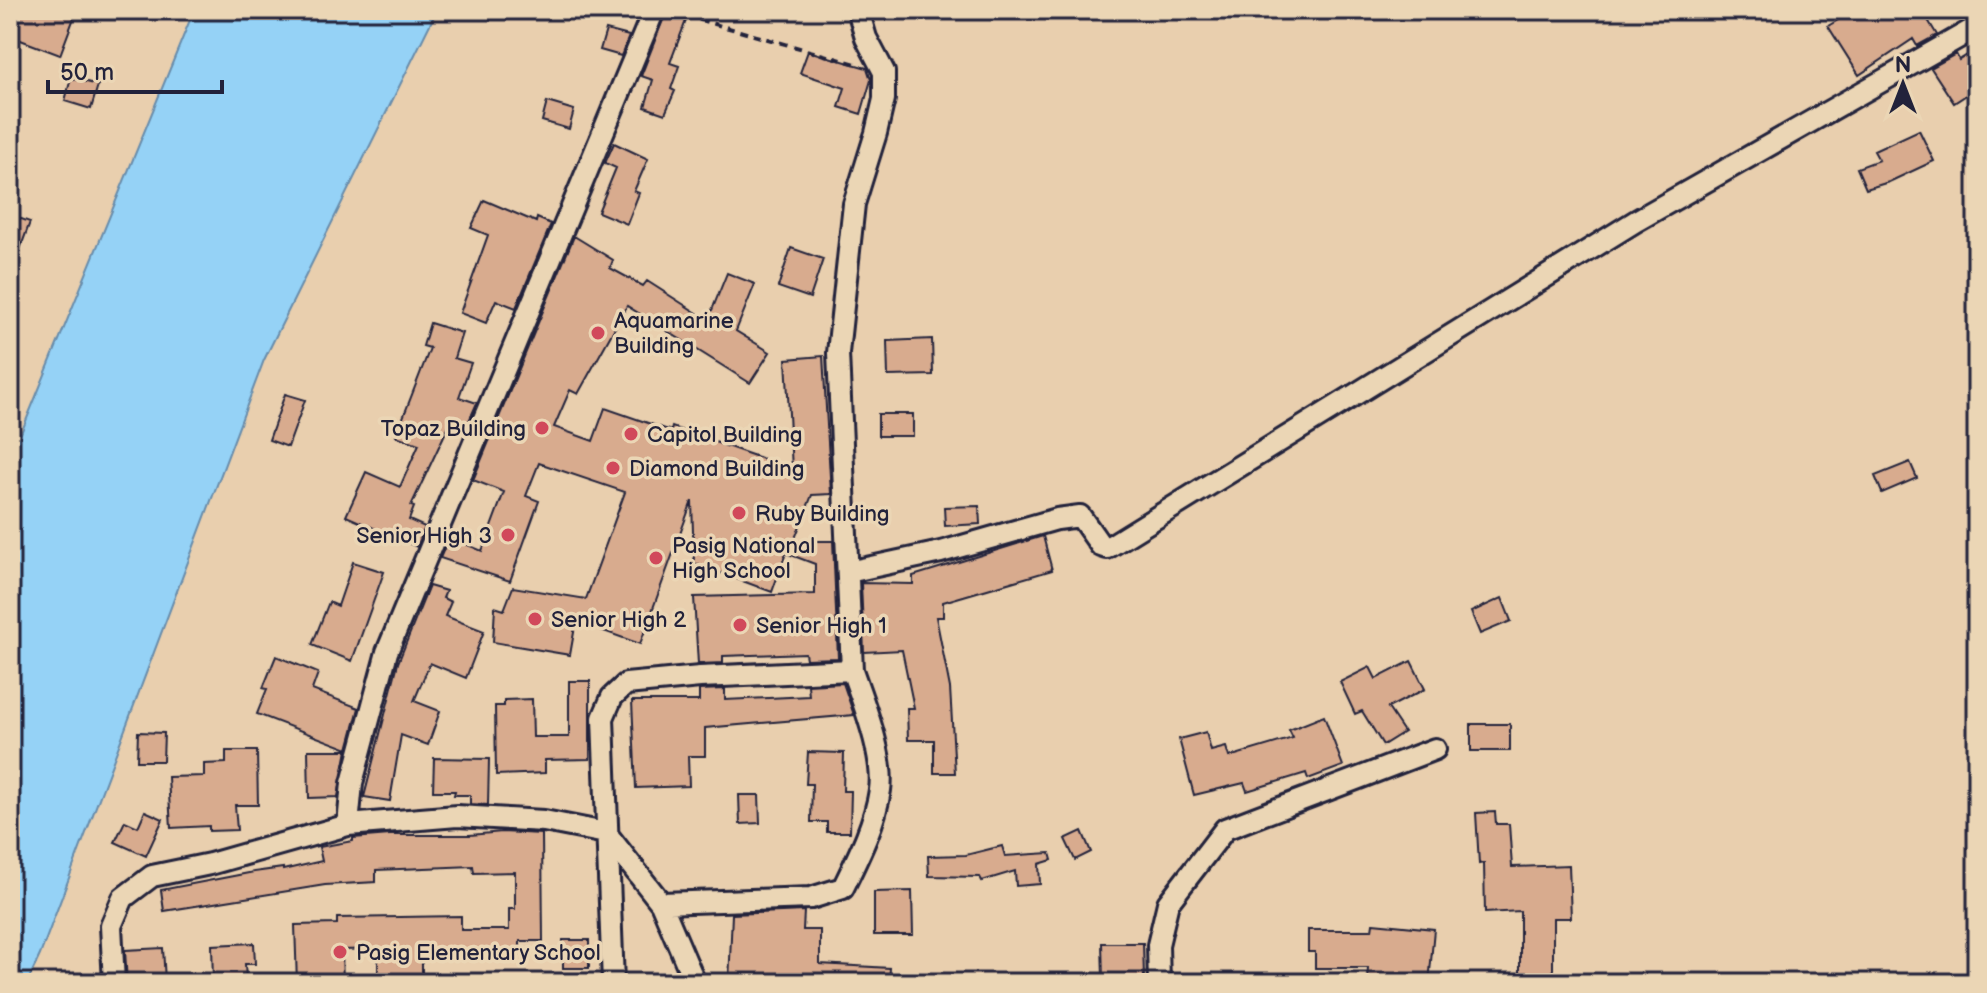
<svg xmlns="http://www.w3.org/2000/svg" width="1987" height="993" font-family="'Balsamiq Sans',sans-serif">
  <rect width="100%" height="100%" fill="#e9cfae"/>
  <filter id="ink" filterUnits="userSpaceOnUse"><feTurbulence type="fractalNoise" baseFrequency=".0125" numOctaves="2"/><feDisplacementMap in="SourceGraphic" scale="16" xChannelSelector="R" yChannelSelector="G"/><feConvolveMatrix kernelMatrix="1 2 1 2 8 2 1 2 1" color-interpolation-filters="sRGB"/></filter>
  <g filter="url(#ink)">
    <path fill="#95d2f6" stroke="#678cab" stroke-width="2" d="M194 10H437L264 360 40 955 27 983H10V460Z"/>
    <path fill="#d8ab8e" stroke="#22223b" stroke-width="2" d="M10 10H62L75 15 60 55 10 36Z
      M667 10H690L670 63 679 66 671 89 675 91 665 114 645 107 653 80 641 76Z
      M1855 10H1922L1937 35 1917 46 1913 39 1859 75 1828 26Z
      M606 30 629 36 621 56 600 50Z
      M1977 49V88L1954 103 1931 68 1956 54 1959 60Z
      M808 51 867 68 871 80 861 114 839 107 845 88 800 73Z
      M71 78 98 85 91 109 65 101Z
      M547 102 574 110 569 129 542 121Z
      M1919 130 1934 161 1889 182 1866 189 1857 168 1879 160 1874 151Z
      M614 143 648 159 634 191 639 193 627 224 598 212 616 168 605 163Z
      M484 200 536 222 537 218 551 224 516 308 496 300 486 323 460 313 488 235 471 228Z
      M10 215 30 222 12 271H10Z
      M574 236 613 260 610 268 643 286 647 281 708 320 727 273 755 284 736 331 770 352 750 383 627 306 578 394 570 390 554 427 593 441 605 408 671 431 672 427 792 469 786 359 823 356 831 494 812 495 794 541H833L838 658 806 659 805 653 723 656V663L698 664 694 597 815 594V564L786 553 772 592 694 563 692 501 640 644 576 621 570 655 493 642 495 607 504 610 513 587 586 599 625 492 539 463 526 496 539 501 510 581 440 558 449 537 482 551 504 492 473 480Z
      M791 248 823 259 810 298 778 287Z
      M430 323 462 333 454 358 471 363 459 397 477 403 465 430 449 425 411 506 414 507 409 520 425 527 417 547 346 516 366 472 400 487 419 444 396 436 430 348 423 346Z
      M932 339 933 375 888 376 887 341Z
      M285 394 305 400 288 447 269 440Z
      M878 414H913V436H878Z
      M1910 462 1917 478 1882 493 1875 476Z
      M979 506 980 524 945 526 944 507Z
      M1043 536 1052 570 943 602V617H936L950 688 955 773H934V740H908L907 708H914L902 650 864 652 861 583 913 584V576Z
      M353 562 384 572 352 661 312 645 329 602 338 606Z
      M429 586 446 591 443 598 451 602 445 616 484 631 466 678 430 663 414 701 440 711 428 745 401 735 390 801 364 797 398 663Z
      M1502 598 1511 621 1480 634 1471 612Z
      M276 656 318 673 312 690 359 708 348 749 257 714 267 689 263 688Z
      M1411 661 1425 689 1388 708 1404 732 1383 745 1362 711 1355 714 1340 682 1370 667 1376 679Z
      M569 681H590V759L545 760V773L496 775 495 706H504V700L532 699 533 737H569Z
      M843 683 854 715 705 728V756H688L689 786 636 788 632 701H699V690L725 689V700L809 696 808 685Z
      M1324 716 1343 766 1308 779 1306 773 1247 791 1244 783 1194 795 1179 739 1206 732 1211 751 1226 747 1229 757 1293 738 1289 730Z
      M1471 724H1510V751H1471Z
      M138 732 164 733 163 761H137Z
      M308 750H347L338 797 309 798Z
      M226 751H257L258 805H235L237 830 209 831V826L171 828 168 777 204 776V764L226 763Z
      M808 752 844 753 843 791H851L850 832H827V822H811L812 784H806Z
      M434 758 489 759 488 805 470 804V795H454L455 791H433Z
      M739 795H759L760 823 740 824Z
      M145 811 163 819 146 856 115 842 125 821 138 827Z
      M1495 812 1496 824H1509L1512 867 1569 865 1571 918H1553V977H1520V911L1485 913 1484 863 1479 864 1476 813Z
      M1082 831 1091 852 1075 860 1065 839Z
      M502 832 542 834 543 941H520V954L422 953V983H378V949L342 950 343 983H297L295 925 337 924V918L461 916V930H509V909H515V872L474 873 473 866 376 870V882L325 885 164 911 161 890 254 872 283 868V870L322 861 319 847 353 841V838L390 835H470Z
      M1002 846 1005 856 1050 853 1052 860 1039 864 1040 884 1016 886 1015 871 982 881 980 877 929 876 928 856 966 855Z
      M912 891 913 935H874V892Z
      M804 911 803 930H820V964L890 968 889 983H729L732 914Z
      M1373 923 1434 929 1429 983H1367L1368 968H1315V952H1308V930H1372Z
      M563 940H589V968H563Z
      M254 943 255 964H245L246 980 213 981 212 945Z
      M1102 943H1143L1144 978H1103Z
      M163 948 165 981 127 983 125 950Z"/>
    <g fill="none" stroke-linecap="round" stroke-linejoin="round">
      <g stroke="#22223b" stroke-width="26">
        <path id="street" d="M848 572 941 552 1057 519 1080 516 1101 546 1107 548 1636 221 1977 27
          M348 825 352 783 387 652 654 10
          M661 903 811 898 843 888C858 857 875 824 880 790 885 757 863 702 852 670
          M114 983 111 926 123 898 152 876 210 864 348 825 457 816 544 821 606 833 661 903 695 983
          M613 983 603 718 612 697 626 684 700 677 852 670 838 353 854 204 876 133 884 99V72L866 38 858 10
          M1159 983 1158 945 1168 903 1225 829 1435 749"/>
      </g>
      <path stroke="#22223b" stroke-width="4" stroke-dasharray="8 6" stroke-linecap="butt" d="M672 12 856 64"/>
      <use href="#street" stroke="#ebd6b5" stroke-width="20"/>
    </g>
  </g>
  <g fill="#d1495b" stroke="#ebd6b5" stroke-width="3">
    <circle cx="598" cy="333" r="8"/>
    <circle cx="542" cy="428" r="8"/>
    <circle cx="631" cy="434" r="8"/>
    <circle cx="613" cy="468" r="8"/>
    <circle cx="739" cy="513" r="8"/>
    <circle cx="508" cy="535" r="8"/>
    <circle cx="656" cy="558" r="8"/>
    <circle cx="535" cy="619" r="8"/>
    <circle cx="740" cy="625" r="8"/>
    <circle cx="340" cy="952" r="8"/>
  </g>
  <g text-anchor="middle" stroke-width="7" stroke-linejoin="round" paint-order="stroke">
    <g font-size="22" fill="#22223b" stroke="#ebd6b5" text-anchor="start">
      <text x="614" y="328">Aquamarine<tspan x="614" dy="25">Building</tspan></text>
      <text x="526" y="436" text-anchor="end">Topaz Building</text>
      <text x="647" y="442">Capitol Building</text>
      <text x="629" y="476">Diamond Building</text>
      <text x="755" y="521">Ruby Building</text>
      <text x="492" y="543" text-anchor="end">Senior High 3</text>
      <text x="672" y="553">Pasig National<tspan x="672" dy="25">High School</tspan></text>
      <text x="551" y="627">Senior High 2</text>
      <text x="756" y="633">Senior High 1</text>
      <text x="356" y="960">Pasig Elementary School</text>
    </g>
  </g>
  <rect width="1987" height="993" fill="none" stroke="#ebd6b5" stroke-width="40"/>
  <rect x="20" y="20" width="1947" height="953" fill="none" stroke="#22223b" stroke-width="3" filter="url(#ink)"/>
  <g transform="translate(1903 84)" stroke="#ebd6b5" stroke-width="6" paint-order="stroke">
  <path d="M0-6L14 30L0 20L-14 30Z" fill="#22223b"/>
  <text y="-12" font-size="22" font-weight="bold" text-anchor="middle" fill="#22223b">N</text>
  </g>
  <path d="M48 80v12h174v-12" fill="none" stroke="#22223b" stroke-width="4"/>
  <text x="60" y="80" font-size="24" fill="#22223b" stroke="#ebd6b5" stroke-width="6" paint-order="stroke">50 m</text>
</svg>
